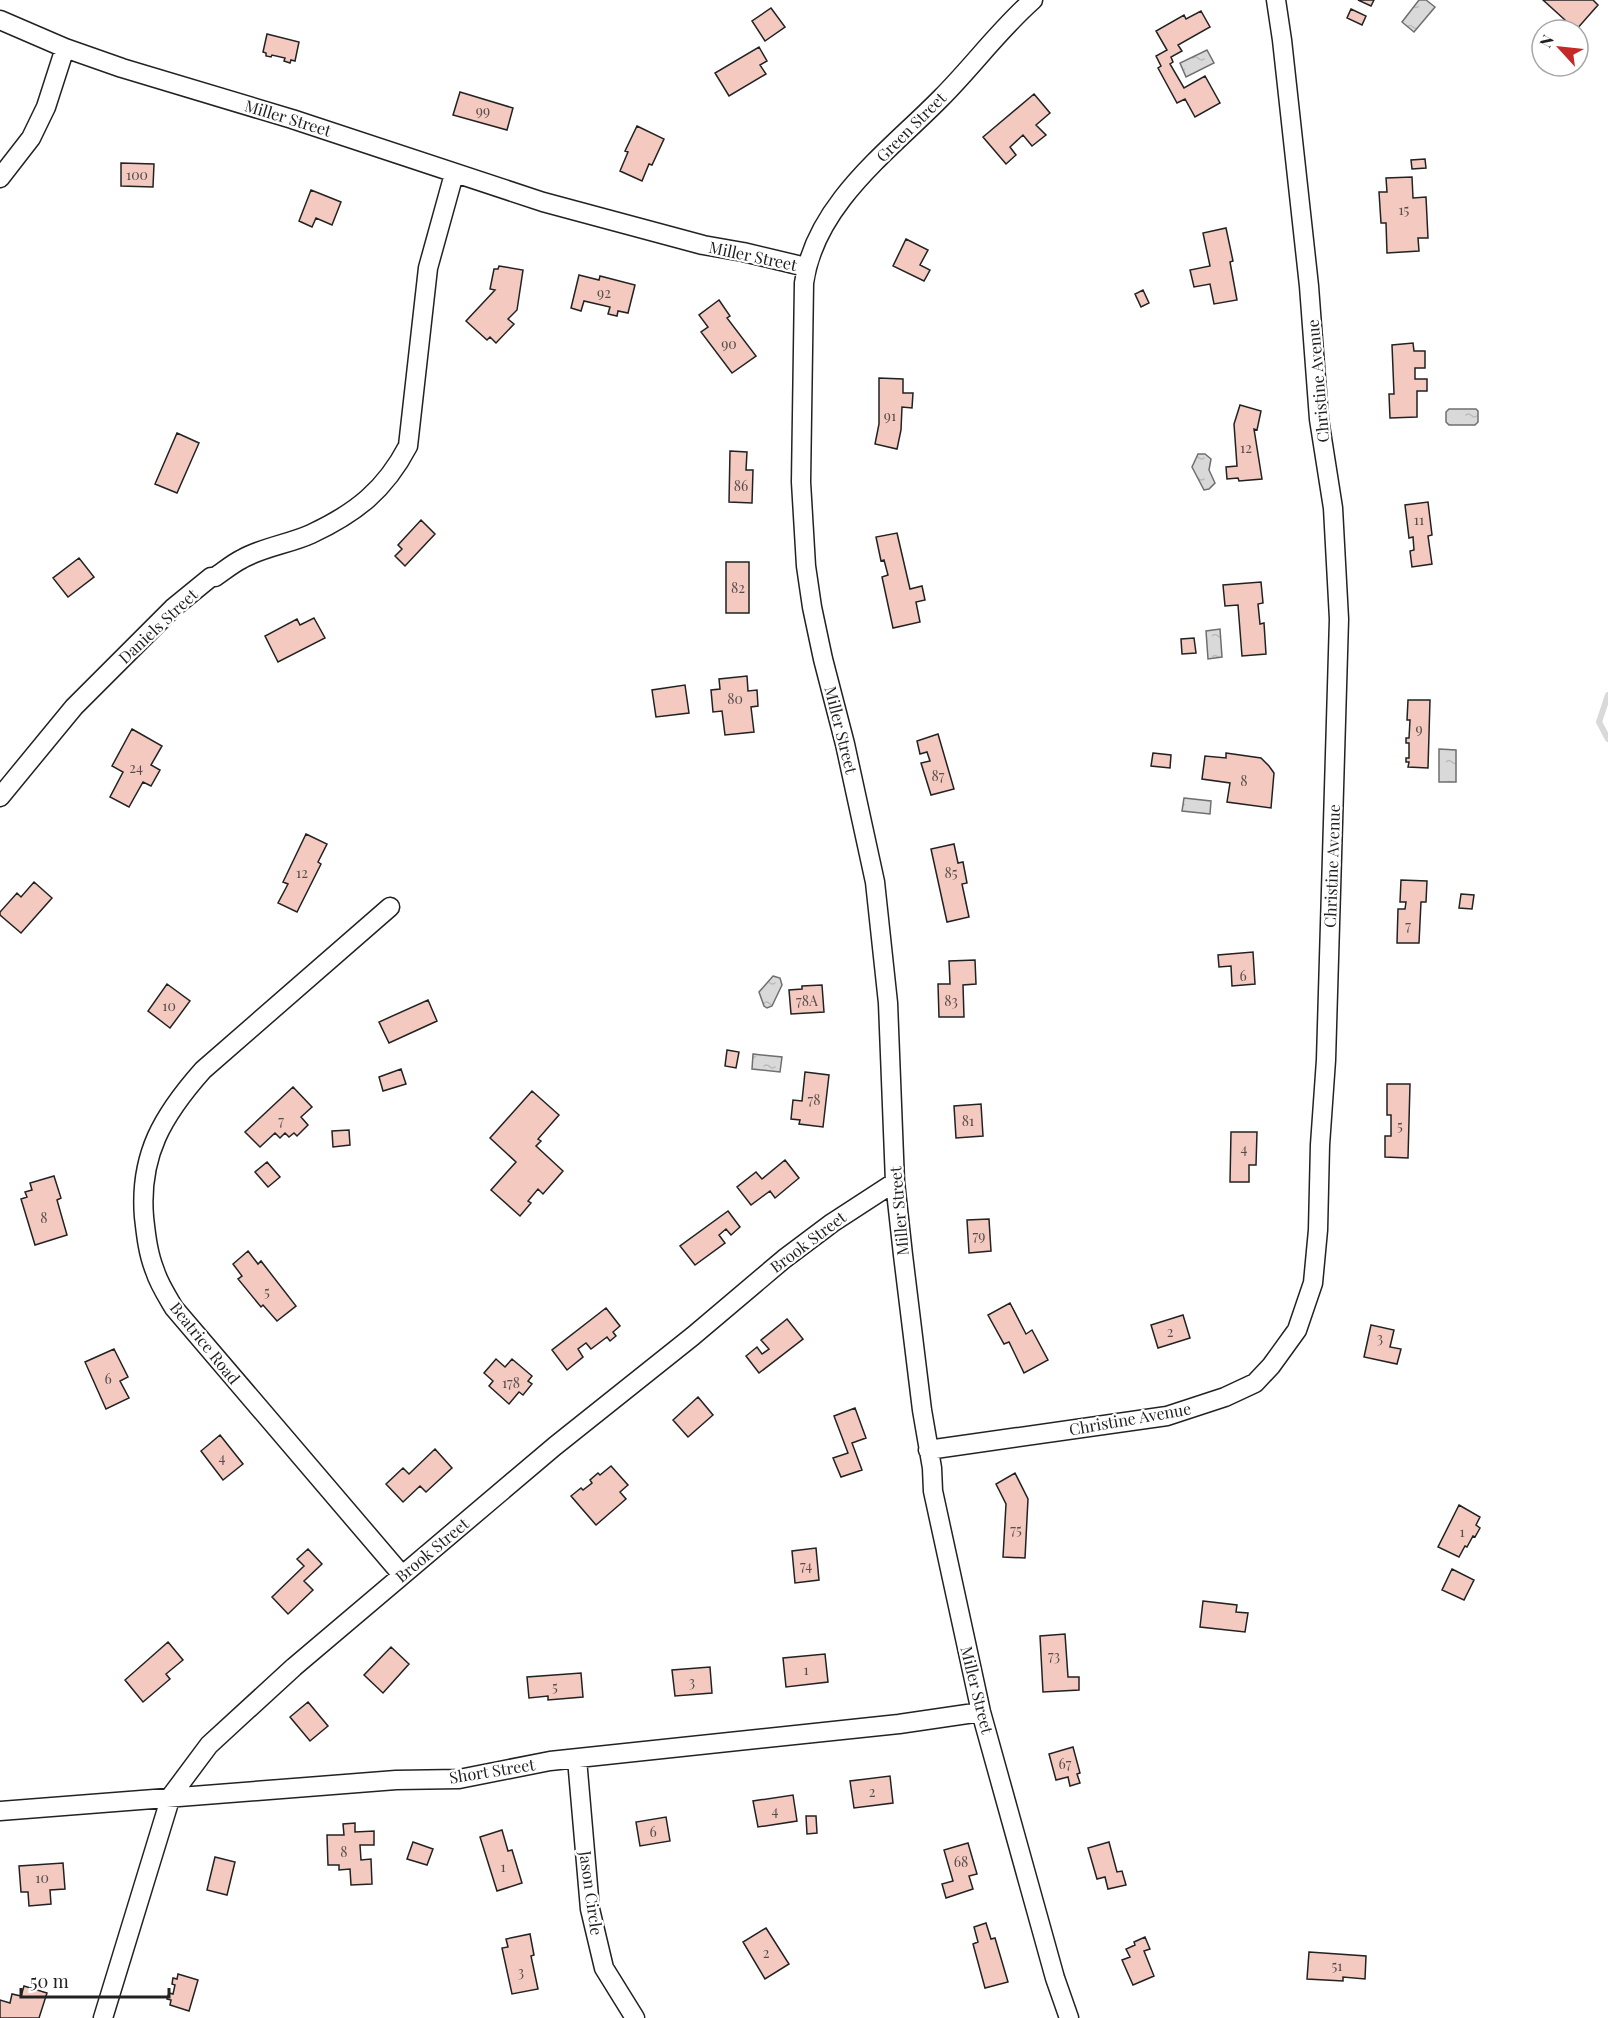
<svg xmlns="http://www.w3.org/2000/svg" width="1608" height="2018" font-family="'Playfair Display',serif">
  <defs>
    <pattern id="water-ripples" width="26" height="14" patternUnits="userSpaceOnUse" patternTransform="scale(1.5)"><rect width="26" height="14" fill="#d9d9d9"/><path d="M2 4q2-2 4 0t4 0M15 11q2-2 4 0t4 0" fill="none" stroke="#bababa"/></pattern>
  </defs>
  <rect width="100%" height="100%" fill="#fff"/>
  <path fill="url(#water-ripples)" stroke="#6f6f6f" stroke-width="1.5" d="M1419 0H1426L1435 7 1414 32 1402 22Z
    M1207 50 1214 63 1186 77 1180 63Z
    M1449 409H1476L1478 411V422L1475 425H1449L1446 422V412Z
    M1198 454H1205L1211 459 1209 470 1215 483 1209 489 1204 490 1192 467Z
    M1220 629 1222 657 1208 659 1206 631Z
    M1439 749 1456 750V782H1439Z
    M1184 798 1211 801 1210 814 1182 811Z
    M773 976 780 978 782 985 772 1006 767 1008 764 1006 759 992Z
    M753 1054 782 1057 780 1072 752 1069Z"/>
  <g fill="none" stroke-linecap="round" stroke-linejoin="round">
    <path stroke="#d9d9d9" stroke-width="6" d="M1608 695 1599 722 1608 739"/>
  </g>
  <path fill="#f3c9c0" stroke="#222" stroke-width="1.5" d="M1358 0H1374L1371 6Z
    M1543 0H1593L1598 5 1576 30Z
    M771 8 785 27 765 41 752 21Z
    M1351 9 1366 16 1362 25 1347 18Z
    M1201 11 1210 27 1178 45 1182 51 1171 57 1173 62 1170 64 1184 88 1205 76 1220 103 1195 117 1185 99 1177 103 1158 68 1161 66 1156 56 1167 50 1156 31 1184 15 1186 19Z
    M267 34 299 42 295 61 291 60 290 63 284 61 285 58 272 55 271 57 266 56V53L263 52Z
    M759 47 767 61 760 65 766 74 729 96 715 73Z
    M460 92 513 108 507 130 453 115Z
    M1034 94 1050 113 1036 125 1046 135 1032 146 1023 135 1010 147 1016 155 1006 164 983 137Z
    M637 126 664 139 652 165 649 164 642 181 620 171 628 152 625 151Z
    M1425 159 1426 168 1412 169 1411 160Z
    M121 163 154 164 153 187 121 186Z
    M1412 177 1413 198 1426 197 1428 238H1418L1419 251 1387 253 1386 223H1381L1379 192H1387L1386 178Z
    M311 190 341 202 332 225 316 218 312 227 299 221Z
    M1226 228 1233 261 1230 262 1237 300 1214 304 1210 284 1194 287 1190 270 1210 266 1203 233Z
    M906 239 928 250 920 265 930 270 924 281 893 266Z
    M499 266 523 270 517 310 508 319 514 324 496 343 490 337 487 340 466 321 495 290 490 289 494 269H498Z
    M579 275 599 280 600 276 635 285 628 313 618 311 617 316 608 314 610 307 584 301 581 311 571 308Z
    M1143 290 1149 303 1141 307 1135 294Z
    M719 300 730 316 727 318 756 356 732 373 701 332 708 327 699 315Z
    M1413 343 1414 351H1425V368H1415V379H1427V391H1417V417L1390 418 1389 394H1394L1392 345Z
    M879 378 903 379V393H913L912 408 902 407 901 430 897 449 875 444 879 424Z
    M1240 405 1261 411 1257 430 1254 429 1262 479 1239 481 1238 478 1227 479 1226 467 1237 466 1234 424Z
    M177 433 199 443 177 493 155 484Z
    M730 451 747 452 746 470H753L752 503 729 502Z
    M1428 502 1432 535 1428 536 1432 564 1412 567 1410 551 1414 550 1413 537 1409 538 1405 505Z
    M421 520 435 534 405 566 395 556 402 549 398 545Z
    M897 533 910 589 922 586 925 600 916 602 920 622 893 628 882 577 888 575 884 560 881 561 876 537Z
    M79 558 94 577 68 597 53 578Z
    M726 562H749V613H726Z
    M1261 582 1263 603 1258 604 1260 624 1264 623 1266 654 1242 656 1238 605 1225 606 1223 585Z
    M314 618 325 638 278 662 265 636 297 619 300 625Z
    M1194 638 1196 653 1182 654 1181 639Z
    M747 676 748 691 757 690 758 706 751 707 754 732 725 735 722 711 713 712 711 690 720 689 719 679Z
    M685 685 689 713 656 717 652 690Z
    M1408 700H1430L1428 768 1408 767 1409 762H1406V758H1409V743H1406V738H1409L1410 720H1407Z
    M132 729 162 746 151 765 160 770 151 786 143 782 129 807 110 797 123 772 112 766Z
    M938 734 954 789 931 795 921 763 930 761 927 752 920 754 917 741Z
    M1153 753 1171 755 1170 768 1151 766Z
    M1226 753 1261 758 1269 766 1274 773 1271 808 1227 802 1230 783 1202 779 1205 756 1226 758Z
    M306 834 327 844 318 862 321 864 297 912 278 903 288 884 283 882Z
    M954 844 958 863 963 862 967 883 962 884 969 917 947 922 931 849Z
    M1401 880 1427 881 1426 902H1421L1419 943H1397L1398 909H1405L1406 902H1400Z
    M34 882 52 898 21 933 0 915V912L17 893 21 897Z
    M1461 894 1474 895 1472 909 1459 908Z
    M1253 952 1255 984 1232 986 1231 966 1219 967 1218 955Z
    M975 960 976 984 963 985 964 1017H939L938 984H950L949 961Z
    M167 984 190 1001 170 1028 148 1011Z
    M822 985 824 1012 791 1014 789 990 802 989V986Z
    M428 1000 437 1021 389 1043 379 1022Z
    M727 1050 739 1052 736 1068 725 1066Z
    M401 1069 406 1084 383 1091 379 1077Z
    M805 1072 829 1075 823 1127 799 1124 800 1120 791 1119 793 1100 802 1101Z
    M1387 1084H1410L1408 1158 1385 1157V1136H1391V1115H1387Z
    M293 1087 312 1107 301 1117 308 1125 297 1136 294 1133 289 1137 285 1133 280 1138 275 1133 260 1147 245 1132Z
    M532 1091 559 1115 538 1139 541 1141 536 1146 563 1171 543 1194 538 1189 528 1201 531 1203 520 1216 491 1190 516 1162 490 1138Z
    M981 1104 983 1136 956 1138 954 1106Z
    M349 1130 350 1145 333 1147 332 1131Z
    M1231 1132H1257L1256 1165H1249V1182H1230Z
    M785 1160 799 1178 775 1198 770 1191 751 1205 737 1187 756 1172 762 1179Z
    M267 1162 280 1177 268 1187 255 1172Z
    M54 1176 61 1198 57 1200 67 1235 35 1245 21 1199 27 1197 25 1192 32 1190 30 1183Z
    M728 1211 740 1227 731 1235 726 1229 719 1235 725 1243 695 1265 680 1246Z
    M989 1219 991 1251 969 1253 967 1220Z
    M248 1251 258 1264 261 1261 296 1306 277 1321 263 1305 261 1307 238 1279 242 1276 233 1264Z
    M1010 1303 1026 1334 1032 1330 1048 1360 1024 1373 1009 1342 1004 1344 988 1315Z
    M606 1308 620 1326 613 1332 616 1336 610 1341 607 1337 591 1349 586 1343 578 1349 583 1357 567 1370 552 1350Z
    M1183 1315 1190 1338 1158 1348 1151 1325Z
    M787 1319 803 1339 759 1373 746 1356 757 1347 762 1354 769 1349 761 1340Z
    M1371 1325 1394 1330 1390 1347 1401 1349 1397 1364 1364 1357Z
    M114 1349 128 1377 120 1381 129 1398 106 1409 85 1362Z
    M496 1359 505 1367 512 1359 532 1376 528 1381 532 1384 523 1395 519 1392 509 1404 489 1386 493 1381 484 1373Z
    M698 1397 713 1415 688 1437 673 1420Z
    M855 1408 866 1438 852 1443 862 1470 841 1477 833 1458 848 1453 834 1416Z
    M220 1435 243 1464 223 1480 201 1451Z
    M435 1449 452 1468 426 1492 420 1486 403 1502 386 1484 403 1468 409 1474Z
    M611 1466 628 1485 620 1492 626 1499 596 1525 571 1496 581 1488 583 1490 592 1483 590 1480 598 1473 600 1475Z
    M1015 1473 1028 1499 1025 1558 1003 1557 1006 1504 996 1484Z
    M1459 1505 1480 1517 1476 1525 1480 1528 1475 1537 1473 1536 1467 1547 1465 1546 1459 1557 1438 1547Z
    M816 1548 819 1580 795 1583 792 1551Z
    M308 1549 322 1564 304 1581 313 1590 288 1614 272 1597 304 1566 297 1559Z
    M1452 1569 1474 1580 1464 1600 1442 1590Z
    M1203 1601 1237 1605 1236 1612 1248 1613 1245 1632 1200 1627Z
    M1065 1634 1068 1677H1079V1690L1043 1692 1040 1636Z
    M168 1642 183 1660 166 1674 170 1679 143 1702 125 1680Z
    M391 1647 409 1664 383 1693 364 1675Z
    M825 1654 828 1682 786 1687 783 1658Z
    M710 1667 712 1693 675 1696 672 1670Z
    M581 1673 583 1697 548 1700V1696L529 1698 527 1677Z
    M308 1702 328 1726 310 1741 290 1717Z
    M1073 1747 1080 1773 1077 1774 1080 1783 1070 1786 1068 1777 1056 1780 1049 1754Z
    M890 1776 893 1803 854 1808 850 1781Z
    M793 1795 797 1821 758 1827 753 1801Z
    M806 1816H816L817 1833 807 1834Z
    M666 1817 670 1841 640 1846 636 1822Z
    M355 1823V1832L374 1831V1845H360L361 1860 371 1859 372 1884 351 1885 350 1869 339 1870V1865H328L327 1835H344L343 1824Z
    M502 1830 508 1851 512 1850 522 1883 497 1891 480 1837Z
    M413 1842 433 1849 427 1865 407 1859Z
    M1109 1842 1117 1872 1122 1871 1126 1885 1108 1889 1105 1877 1097 1879 1088 1848Z
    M968 1843 977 1874 969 1876 973 1889 946 1898 942 1884 953 1881 944 1850Z
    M215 1857 235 1862 227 1895 207 1890Z
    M63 1863 65 1889 50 1890 51 1904 29 1906 28 1892H21L19 1866Z
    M986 1923 991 1939 995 1938 1008 1982 985 1988 973 1944 978 1942 974 1927Z
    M766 1928 789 1964 765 1979 743 1942Z
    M530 1934 534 1955 531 1956 538 1989 512 1994 502 1948 508 1947 506 1939Z
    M1145 1937 1150 1949 1144 1951 1154 1976 1133 1985 1122 1960 1130 1957 1126 1949 1135 1945 1134 1942Z
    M1309 1952 1366 1956 1365 1979 1343 1977V1981L1307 1979Z
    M178 1974 198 1980 189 2011 170 2005 171 2000 167 1999 169 1993 173 1994 175 1985 172 1984 173 1978 177 1979Z
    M24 1986 47 1993 39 2018H0V2000L10 2003 12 1994 21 1996Z"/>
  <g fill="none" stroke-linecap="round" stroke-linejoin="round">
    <g stroke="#222" stroke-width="21">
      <path id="minor" d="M1033 0C999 30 973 66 941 98 889 151 815 204 804 283L801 482 806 566 812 607 823 659 845 744 875 882 888 1003 895 1182 903 1255 922 1410 932 1468 933 1491 981 1712 1055 1978 1069 2018
        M0 20 65 48 122 68 292 119 543 202 703 245 743 252 806 267
        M0 178 31 138 46 107 65 48
        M0 797 74 707 173 608 211 577H215C224 571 232 564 242 559 263 547 289 544 311 534 356 513 385 490 408 446L428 268 454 174
        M390 907 203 1070C163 1115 139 1155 144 1217 146 1235 148 1254 155 1271 159 1284 167 1296 174 1308L402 1575
        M928 1450 1167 1416 1225 1397 1255 1383 1271 1366 1297 1330 1313 1283 1318 1230 1320 1145 1326 1060 1339 619 1333 508 1319 419 1309 286 1282 40 1276 0
        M577 1759 590 1909 604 1968 635 2018
        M0 1811 396 1780 459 1779 550 1761 899 1724 981 1712
        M103 2018 171 1796 209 1745 294 1667 555 1446 693 1336 784 1259 832 1223 895 1182"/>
    </g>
    <use href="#minor" stroke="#fff" stroke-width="18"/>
  </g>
  <g text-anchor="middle" stroke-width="4.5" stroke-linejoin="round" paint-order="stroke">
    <g font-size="14" fill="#564c4a">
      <text x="483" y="116">99</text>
      <text x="137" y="180">100</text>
      <text x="1404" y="215">15</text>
      <text x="604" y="298">92</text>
      <text x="729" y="349">90</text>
      <text x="890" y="421">91</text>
      <text x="1246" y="453">12</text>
      <text x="741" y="491">86</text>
      <text x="1419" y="525">11</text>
      <text x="738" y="593">82</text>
      <text x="735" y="704">80</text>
      <text x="1419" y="734">9</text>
      <text x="136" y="773">24</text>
      <text x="938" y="781">87</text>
      <text x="1244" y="786">8</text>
      <text x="302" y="878">12</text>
      <text x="951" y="878">85</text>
      <text x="1408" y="931">7</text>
      <text x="1243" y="981">6</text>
      <text x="807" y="1006">78A</text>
      <text x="951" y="1006">83</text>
      <text x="169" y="1011">10</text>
      <text x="814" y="1105">78</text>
      <text x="281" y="1126">7</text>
      <text x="968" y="1126">81</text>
      <text x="1400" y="1131">5</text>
      <text x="1244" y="1154">4</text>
      <text x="44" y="1223">8</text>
      <text x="979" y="1241">79</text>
      <text x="267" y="1297">5</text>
      <text x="1170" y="1337">2</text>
      <text x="1380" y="1343">3</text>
      <text x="108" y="1384">6</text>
      <text x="511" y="1388">178</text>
      <text x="222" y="1463">4</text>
      <text x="1016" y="1535">75</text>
      <text x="1462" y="1537">1</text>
      <text x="806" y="1571">74</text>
      <text x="1054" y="1661">73</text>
      <text x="806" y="1675">1</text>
      <text x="692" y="1687">3</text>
      <text x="555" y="1692">5</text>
      <text x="1065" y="1769">67</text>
      <text x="872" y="1797">2</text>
      <text x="775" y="1816">4</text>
      <text x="653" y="1837">6</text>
      <text x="344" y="1857">8</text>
      <text x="961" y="1867">68</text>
      <text x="503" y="1872">1</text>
      <text x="42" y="1883">10</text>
      <text x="766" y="1958">2</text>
      <text x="1337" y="1971">51</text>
      <text x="521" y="1977">3</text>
    </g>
    <g font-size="16" fill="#222" stroke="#fff">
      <text transform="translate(288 118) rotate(17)" y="6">Miller Street</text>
      <text transform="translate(911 127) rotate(-45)" y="6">Green Street</text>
      <text transform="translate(753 256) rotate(12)" y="6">Miller Street</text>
      <text transform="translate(1318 381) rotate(-95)" y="6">Christine Avenue</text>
      <text transform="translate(158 626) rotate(-43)" y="6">Daniels Street</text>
      <text transform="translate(841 730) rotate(76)" y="6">Miller Street</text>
      <text transform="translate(1332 866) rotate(-88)" y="6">Christine Avenue</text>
      <text transform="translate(899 1211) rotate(-95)" y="6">Miller Street</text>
      <text transform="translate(808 1242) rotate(-37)" y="6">Brook Street</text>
      <text transform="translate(205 1343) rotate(51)" y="6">Beatrice Road</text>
      <text transform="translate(1130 1419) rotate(-10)" y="6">Christine Avenue</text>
      <text transform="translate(432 1550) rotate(-40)" y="6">Brook Street</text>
      <text transform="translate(977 1690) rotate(76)" y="6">Miller Street</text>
      <text transform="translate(492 1771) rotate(-9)" y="6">Short Street</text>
      <text transform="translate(591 1893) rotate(82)" y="6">Jason Circle</text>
    </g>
  </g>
  <g transform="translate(1560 48) rotate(297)"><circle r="28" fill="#ffffff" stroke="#a7a7a7" stroke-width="1.5"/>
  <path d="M0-4.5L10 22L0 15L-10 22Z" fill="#c62828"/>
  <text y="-9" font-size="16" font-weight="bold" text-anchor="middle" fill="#222222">N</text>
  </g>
  <path d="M21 1988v9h148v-9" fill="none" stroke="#222222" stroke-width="3"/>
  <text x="30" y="1988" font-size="18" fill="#222222" stroke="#ffffff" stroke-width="4.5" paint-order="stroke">50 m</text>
</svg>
